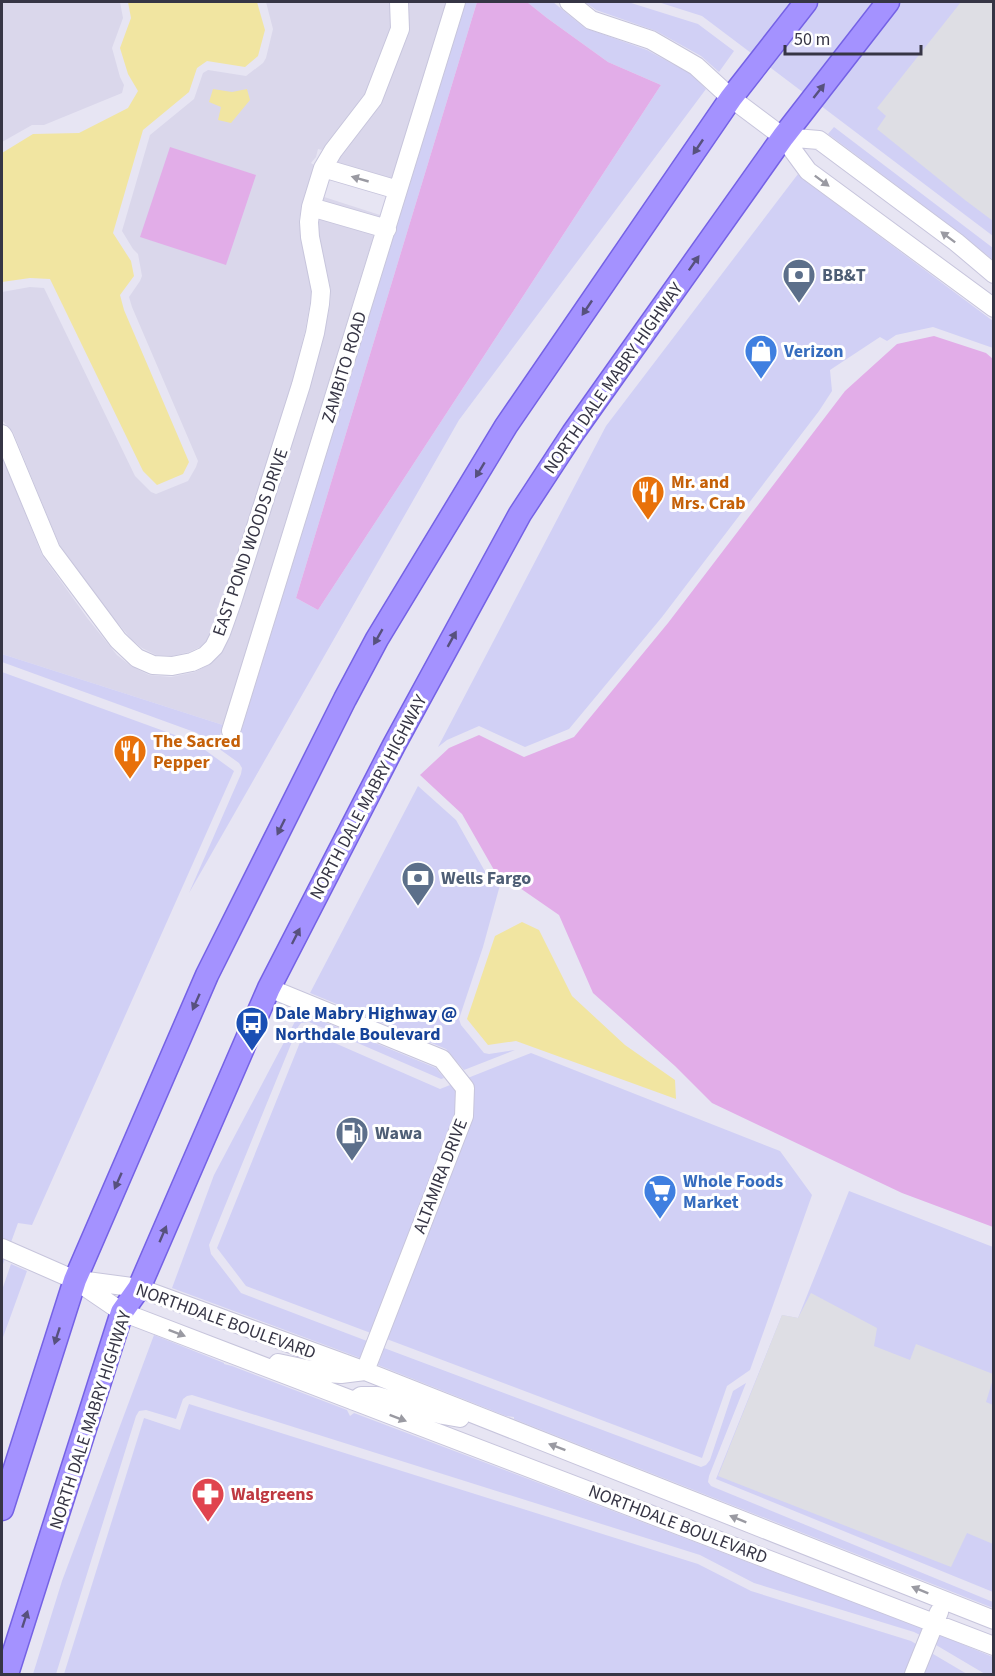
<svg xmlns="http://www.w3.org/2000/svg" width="995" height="1676" font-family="'Source Sans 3',sans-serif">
  <rect width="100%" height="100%" fill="#e7e5f3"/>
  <path fill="#dad7eb" d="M2 2H120L123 18 112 48 120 77 124 85 122 93 44 125H32L2 142Z
    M266 2H390L391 28 365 94 322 150 318 149 316 157 311 163 314 165 302 205 299 220 301 240 312 292 305 331 292 383 213 629 207 640 200 647 189 652 172 656 156 655 142 648 131 639 103 605 59 544 13 432 2 420V292L30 287 44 288 135 476 151 492 156 494 188 481 196 467 198 461 132 307 129 297 140 281 142 276 138 254 133 249 122 231 150 135 194 99 203 73 208 70 246 76 263 63 266 58 273 29Z
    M409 2H446L387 195 333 166 381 103 409 32Z
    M324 197 380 215 223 725 2 654V456L42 555 88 619 117 655 131 666 149 675 171 677 195 672 208 665 220 654 230 636 241 605 310 388 324 335 330 305 331 291 319 235 318 221Z"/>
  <path fill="#d1d0f5" d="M466 2H477L296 598 318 610 661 85 608 62 547 18 527 2H553L585 28 647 50 691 74 706 89 459 420 189 893 241 774 242 768 239 763 197 733 2 662V654L223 725 219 739 237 744Z
    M585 2H628L698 24 734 51 719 72 701 56 656 31 596 10Z
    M658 2H993V236L702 16Z
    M834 127 993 248V260L961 234 828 134Z
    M798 174 803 179 993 321V348L933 327 896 335 887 341 880 337 830 370 832 391 819 411 662 617 569 729 525 747 479 726 447 740 438 747 606 426Z
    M2 672 194 742 234 771 32 1225 18 1223 2 1267Z
    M418 786 456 820 487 875 500 885 483 947 459 1019 461 1025 484 1053 489 1054 515 1050 464 1070 446 1049 310 993Z
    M300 1012 436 1068 444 1078 441 1079 309 1022 301 1023 298 1027 209 1245 211 1254 241 1293 367 1341 360 1358 172 1288 214 1175Z
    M305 1030 440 1089 531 1053 780 1151 812 1195 750 1370 727 1386 702 1458 246 1286 217 1248Z
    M849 1191 993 1247V1592L716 1479 782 1315 798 1318Z
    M11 1264 27 1271 2 1340V1290Z
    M154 1335 224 1363V1364L232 1366 347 1410 350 1416 354 1413 922 1628 920 1635 914 1632 754 1583 700 1555 192 1395 187 1396 183 1399 176 1419 146 1410 139 1411 136 1416 56 1674H33L62 1581Z
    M384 1348 701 1467 706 1465 710 1460 733 1391 746 1383 709 1476 708 1482 711 1486 993 1602V1608L514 1419V1417L506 1416 378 1365Z
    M189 1404 698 1564 751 1591 911 1641 967 1674H64L144 1418 180 1430Z
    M940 1635 993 1657V1674H985L936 1645Z"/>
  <path fill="#e2ade8" d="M477 2H527L547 18 608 62 661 85 318 610 296 598Z
    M170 147 256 175 226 265 140 237Z
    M934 336 986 353 993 359V1227L902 1193 712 1103 675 1066 593 993 559 915 494 870 462 814 420 775 449 748 479 735 524 757 574 737 668 623 845 391 897 344Z"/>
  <path fill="#dedee4" d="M961 2H993V221L965 200 877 129 886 116 877 108Z
    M811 1293 877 1328 874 1346 910 1360 916 1344 993 1374V1379L986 1402 993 1405V1544L967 1533 951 1567 718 1476 782 1315 798 1318Z"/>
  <path fill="#f1e5a1" d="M128 2H257L265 30 258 56 245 67 207 61 197 68 189 92 143 130 113 233 131 261 134 276 120 295 124 310 189 462 183 474 157 485 143 471 50 279 30 278 2 282V153L33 134 79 133 128 108 138 91 128 74 120 48 131 18Z
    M213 89 232 92 247 89 250 100 231 123 218 120 221 107 209 102Z
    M522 922 539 930 572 996 625 1045 675 1080 676 1099 516 1041 488 1045 467 1019 495 936Z"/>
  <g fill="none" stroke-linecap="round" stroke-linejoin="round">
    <g stroke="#c7c5dc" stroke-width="20">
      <path id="minor" d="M569 2 591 20 651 40 696 66 731 98 783 137 808 171 994 308
        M783 137 819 140 956 242 994 274
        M323 168 398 190
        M311 207 387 229
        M2 434 4 437 51 550 118 640 137 658 153 665 172 666 192 662 205 656 214 647 221 633 232 602 301 385 315 333 320 304 321 291 310 237 309 222 311 207 323 168 333 151 373 99 400 29 399 2
        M231 731 456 2
        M269 988 442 1059 465 1088 464 1116 365 1371 341 1374 325 1373 278 1363
        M2 1248 75 1280 122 1312 994 1646
        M79 1280 139 1288 365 1371 994 1620
        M354 1401 361 1396H377L443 1415 460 1418
        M914 1674 939 1612"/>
    </g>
    <g stroke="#7562e5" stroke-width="25">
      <path id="major" d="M2 1509 75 1280 207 975 345 699 377 639 506 426 731 98 806 2
        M7 1674 122 1312 139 1288 269 988 394 745 520 514 573 433 783 137 888 2"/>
    </g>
    <use href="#minor" stroke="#fff" stroke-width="18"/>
    <use href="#major" stroke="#a492ff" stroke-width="22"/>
  </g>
  <defs><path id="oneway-solid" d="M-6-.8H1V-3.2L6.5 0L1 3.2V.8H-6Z" transform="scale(1.5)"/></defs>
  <g fill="#57517d">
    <use href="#oneway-solid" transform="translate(819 91) rotate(-52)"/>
    <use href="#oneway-solid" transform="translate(698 147) rotate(124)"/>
    <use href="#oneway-solid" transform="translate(694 263) rotate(-55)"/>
    <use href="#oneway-solid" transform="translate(587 308) rotate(124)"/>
    <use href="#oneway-solid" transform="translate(480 470) rotate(121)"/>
    <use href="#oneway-solid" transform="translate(378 637) rotate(120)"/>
    <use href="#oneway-solid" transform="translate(452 639) rotate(-61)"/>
    <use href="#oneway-solid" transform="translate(281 827) rotate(116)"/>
    <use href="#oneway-solid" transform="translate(296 936) rotate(-63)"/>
    <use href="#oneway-solid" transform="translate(196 1002) rotate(114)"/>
    <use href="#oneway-solid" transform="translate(118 1181) rotate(114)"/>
    <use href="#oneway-solid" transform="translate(163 1234) rotate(-67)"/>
    <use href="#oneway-solid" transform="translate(57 1336) rotate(108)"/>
    <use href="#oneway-solid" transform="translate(25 1619) rotate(-72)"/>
  </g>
  <g fill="#9a9aa2">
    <use href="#oneway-solid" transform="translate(360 179) rotate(-164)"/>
    <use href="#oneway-solid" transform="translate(822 181) rotate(37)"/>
    <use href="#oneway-solid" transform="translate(948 237) rotate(-143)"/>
    <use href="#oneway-solid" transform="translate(177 1333) rotate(21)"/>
    <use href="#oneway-solid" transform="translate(398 1418) rotate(21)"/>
    <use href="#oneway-solid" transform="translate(557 1447) rotate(-159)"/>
    <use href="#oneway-solid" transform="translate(738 1519) rotate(-158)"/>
    <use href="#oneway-solid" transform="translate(920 1590) rotate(-158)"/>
  </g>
  <defs>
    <g id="bank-pin" transform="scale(1.725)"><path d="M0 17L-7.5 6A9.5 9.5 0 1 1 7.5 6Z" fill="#5c6f8a" stroke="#fff"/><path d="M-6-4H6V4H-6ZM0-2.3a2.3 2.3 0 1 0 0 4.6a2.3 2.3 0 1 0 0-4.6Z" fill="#fff"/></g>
    <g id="shop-pin" transform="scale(1.725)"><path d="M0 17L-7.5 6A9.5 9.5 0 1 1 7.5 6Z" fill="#3f7fe0" stroke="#fff"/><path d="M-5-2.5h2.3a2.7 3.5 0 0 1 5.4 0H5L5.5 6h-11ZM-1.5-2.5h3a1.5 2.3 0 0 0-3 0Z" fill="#fff"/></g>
    <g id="restaurant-pin" transform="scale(1.725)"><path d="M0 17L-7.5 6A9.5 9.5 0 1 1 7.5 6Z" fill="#e8710a" stroke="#fff"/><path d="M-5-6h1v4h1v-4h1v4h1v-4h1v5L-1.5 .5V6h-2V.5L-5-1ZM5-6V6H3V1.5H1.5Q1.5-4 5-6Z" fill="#fff"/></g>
    <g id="bus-pin" transform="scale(1.725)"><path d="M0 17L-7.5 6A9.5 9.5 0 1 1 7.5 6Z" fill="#1a4fb4" stroke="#fff"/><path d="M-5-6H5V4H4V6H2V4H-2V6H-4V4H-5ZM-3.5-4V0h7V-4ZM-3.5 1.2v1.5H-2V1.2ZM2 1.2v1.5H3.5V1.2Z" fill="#fff"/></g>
    <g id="fuel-pin" transform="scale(1.725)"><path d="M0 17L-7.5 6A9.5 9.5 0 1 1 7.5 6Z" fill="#5c6f8a" stroke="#fff"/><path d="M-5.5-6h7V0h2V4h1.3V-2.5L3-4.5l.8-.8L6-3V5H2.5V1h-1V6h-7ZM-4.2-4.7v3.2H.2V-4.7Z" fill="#fff"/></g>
    <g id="supermarket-pin" transform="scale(1.725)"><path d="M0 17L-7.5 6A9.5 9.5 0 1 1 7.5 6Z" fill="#3f7fe0" stroke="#fff"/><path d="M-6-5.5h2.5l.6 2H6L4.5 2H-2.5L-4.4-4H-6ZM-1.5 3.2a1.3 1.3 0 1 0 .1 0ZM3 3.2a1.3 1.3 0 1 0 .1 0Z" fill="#fff"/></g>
    <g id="pharmacy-pin" transform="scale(1.725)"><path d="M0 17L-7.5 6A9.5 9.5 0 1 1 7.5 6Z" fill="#e0444e" stroke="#fff"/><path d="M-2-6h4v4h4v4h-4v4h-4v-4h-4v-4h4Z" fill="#fff"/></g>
  </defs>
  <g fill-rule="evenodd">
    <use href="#bank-pin" x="799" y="275"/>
    <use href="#shop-pin" x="761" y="351"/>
    <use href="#restaurant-pin" x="648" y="492"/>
    <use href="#restaurant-pin" x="130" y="751"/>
    <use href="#bank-pin" x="418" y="878"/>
    <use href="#bus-pin" x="252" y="1023"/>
    <use href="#fuel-pin" x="352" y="1133"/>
    <use href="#supermarket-pin" x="660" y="1191"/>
    <use href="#pharmacy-pin" x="208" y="1494"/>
  </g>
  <g text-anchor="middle" stroke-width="6" stroke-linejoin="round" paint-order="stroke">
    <g font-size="18" font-weight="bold" fill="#4e5e75" stroke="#fff" text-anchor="start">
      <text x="822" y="281">BB&amp;T</text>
      <text x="441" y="884">Wells Fargo</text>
      <text x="375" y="1139">Wawa</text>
    </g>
    <g font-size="18" font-weight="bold" fill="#366cbe" stroke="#fff" text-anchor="start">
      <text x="784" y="357">Verizon</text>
      <text x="683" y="1187">Whole Foods<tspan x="683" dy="21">Market</tspan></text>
    </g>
    <g font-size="18" fill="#363545" stroke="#fff">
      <text transform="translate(344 367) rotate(-73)" y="6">ZAMBITO ROAD</text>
      <text transform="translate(613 378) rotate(-55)" y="6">NORTH DALE MABRY HIGHWAY</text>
      <text transform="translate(250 542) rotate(-71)" y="6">EAST POND WOODS DRIVE</text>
      <text transform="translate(368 797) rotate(-62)" y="6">NORTH DALE MABRY HIGHWAY</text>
      <text transform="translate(440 1176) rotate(-69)" y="6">ALTAMIRA DRIVE</text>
      <text transform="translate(226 1321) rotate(20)" y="6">NORTHDALE BOULEVARD</text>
      <text transform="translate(90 1420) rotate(-72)" y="6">NORTH DALE MABRY HIGHWAY</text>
      <text transform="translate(678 1524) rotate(21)" y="6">NORTHDALE BOULEVARD</text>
    </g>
    <g font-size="18" font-weight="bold" fill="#c56008" stroke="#fff" text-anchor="start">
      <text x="671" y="488">Mr. and<tspan x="671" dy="21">Mrs. Crab</tspan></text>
      <text x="153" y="747">The Sacred<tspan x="153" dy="21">Pepper</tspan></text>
    </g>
    <g font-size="18" font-weight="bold" fill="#164399" stroke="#fff" text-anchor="start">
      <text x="275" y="1019">Dale Mabry Highway @<tspan x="275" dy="21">Northdale Boulevard</tspan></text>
    </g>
    <g font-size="18" font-weight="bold" fill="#be3a42" stroke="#fff" text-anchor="start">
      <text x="231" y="1500">Walgreens</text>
    </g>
  </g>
  <rect width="995" height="1676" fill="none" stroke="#363545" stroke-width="6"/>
  <path d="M785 45v9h136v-9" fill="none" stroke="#363545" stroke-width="3"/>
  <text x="794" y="45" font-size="18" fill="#363545" stroke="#ffffff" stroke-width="4.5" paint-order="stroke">50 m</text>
</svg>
